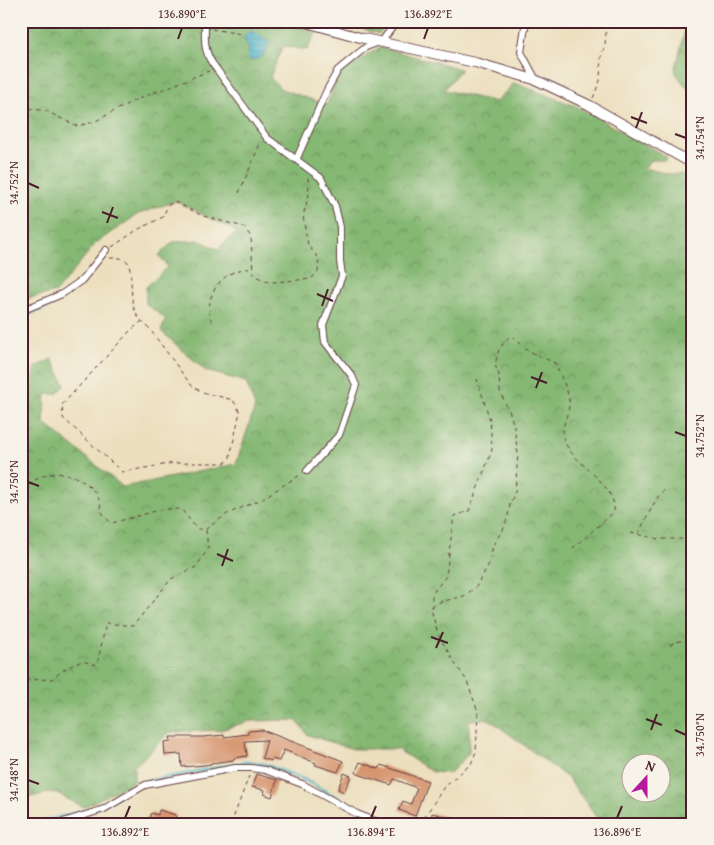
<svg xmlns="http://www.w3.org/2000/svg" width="714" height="845" font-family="'Gentium Book Plus',serif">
  <defs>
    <pattern id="forest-crowns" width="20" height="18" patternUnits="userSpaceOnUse" patternTransform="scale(1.25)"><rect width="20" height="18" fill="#85b873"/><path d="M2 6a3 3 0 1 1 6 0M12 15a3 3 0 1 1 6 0" fill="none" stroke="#6f955f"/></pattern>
    <pattern id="water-rules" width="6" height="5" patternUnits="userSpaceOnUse" patternTransform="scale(1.25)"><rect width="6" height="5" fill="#4ab3c9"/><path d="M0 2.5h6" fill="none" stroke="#4091a3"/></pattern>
  </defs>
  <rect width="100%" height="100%" fill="#f7f3e8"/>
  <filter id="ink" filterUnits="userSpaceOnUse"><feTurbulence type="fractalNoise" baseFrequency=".02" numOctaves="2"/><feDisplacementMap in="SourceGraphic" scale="10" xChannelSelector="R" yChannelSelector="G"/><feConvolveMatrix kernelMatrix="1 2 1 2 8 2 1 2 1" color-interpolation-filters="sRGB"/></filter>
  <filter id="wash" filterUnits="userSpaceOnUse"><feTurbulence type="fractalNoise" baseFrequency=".0096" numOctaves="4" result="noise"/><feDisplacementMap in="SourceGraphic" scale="20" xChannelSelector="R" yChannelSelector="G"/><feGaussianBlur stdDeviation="1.12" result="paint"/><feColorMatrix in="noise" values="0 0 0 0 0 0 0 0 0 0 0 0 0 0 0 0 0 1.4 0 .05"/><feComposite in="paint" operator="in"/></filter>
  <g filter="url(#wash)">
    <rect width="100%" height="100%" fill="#ecdfbe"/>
    <path fill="url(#forest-crowns)" stroke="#686c4f" fill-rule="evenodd" d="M21 21H282L316 33 307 50 283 46 270 77 281 89 327 105 339 74 380 47 461 69 444 90 496 102 514 83 576 106 667 157 666 160H652L644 168 668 174H682L693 185V824H601L568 778 489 719 469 720V753L450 773 432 772 397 749H353L308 735 296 720 250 721 220 730 170 732 134 767V781L84 807 53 792 21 799V425L35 367 52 359 65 385 57 394H46L44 423 123 487 236 464 255 407 246 382 206 371 161 331 166 319 146 304V287L168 267 159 255 173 242 198 240 218 249 237 232 176 201 138 214 96 243 56 292 21 300ZM632 762H662V792H632Z
      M337 21H390L379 34Z
      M687 21H693V96L675 72Z"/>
    <path fill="url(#water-rules)" stroke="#4a697a" d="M250 31 262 36 270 43 263 56 251 61 247 57 249 48 244 40 246 34Z"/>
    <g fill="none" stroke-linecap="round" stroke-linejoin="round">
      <path stroke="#4ab3c9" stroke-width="2.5" d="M21 318 52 305
        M33 824 101 806 142 782 246 762 264 764 303 779 359 809 396 824"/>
    </g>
    <g id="blocks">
      <path fill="#d6936d" d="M262 730 343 761 338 772 315 765 316 763 284 750 279 761 272 759 271 761 262 758 267 740 245 741 247 756 234 758V760L211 763V764L205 765 182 767 181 754 165 755 164 742 171 741 170 737H203L224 735V737L248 734V731Z
        M360 762 379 769 381 765 428 781 415 816 399 810 403 801 411 804 417 788 394 779 391 785 355 773Z
        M344 773 351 776 344 792 338 789Z
        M256 774 277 780 272 797 264 794 265 790 252 787Z
        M159 810 176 815 173 824H148L151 813 158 815Z
        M432 813 451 818 449 824 431 819Z"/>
    </g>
  </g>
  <g filter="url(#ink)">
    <use href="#blocks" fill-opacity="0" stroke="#623c41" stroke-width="1"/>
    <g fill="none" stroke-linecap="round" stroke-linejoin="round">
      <g stroke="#623c41" stroke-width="8">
        <path id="minor" d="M205 21C205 37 203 49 212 63L267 138 321 178 335 206 340 227V261L342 276 323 325 325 342 352 376 356 385 339 435 307 471
          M526 21 521 52 536 80
          M297 158 326 92 338 70 366 47 382 41 397 21
          M21 311 62 294 82 280 106 250
          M57 824 104 809 145 785 235 768H251L265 770 302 784 357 814 383 824"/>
      </g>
      <g stroke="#623c41" stroke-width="11">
        <path id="tertiary" d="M301 21 362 38 477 63 536 80 589 105 693 164"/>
      </g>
      <path stroke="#623c41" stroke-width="1" stroke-dasharray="4 4" stroke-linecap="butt" d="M212 29 241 34
        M593 98 600 81 601 57 605 45 607 21
        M21 107 46 111 77 126 94 122 133 101 209 71
        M239 193 260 144
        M112 247 137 230 163 217 168 205 175 202 203 216 244 227 251 237 253 273 264 281 273 282 311 279 318 272 319 259 308 245 303 216 309 194 308 177
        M110 258H121L128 262C134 278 128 304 138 317 141 321 146 325 149 328L191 385 202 392 233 400 240 412 230 457 227 462 219 463H174L122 472 63 418 62 405 129 332 142 321
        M212 322C201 296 225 266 252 269
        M21 499C25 493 29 483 35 480 56 467 82 474 96 494 104 506 97 513 112 523L163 509H181L197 529H206L227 514 260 500 300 475
        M631 533 659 539H693
        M638 534 657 498 664 490
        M432 607 440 602 464 596 476 587 490 562 493 545 504 528 508 516 510 504 515 492 518 454 514 427 510 413 500 392 499 375 495 365 499 349 509 337H513L529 351 555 363C560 375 567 387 569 399 571 418 555 428 568 448 580 467 617 486 614 512L573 548
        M670 645C677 640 686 639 693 645
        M21 686 25 680 52 679 66 668 82 661 97 665 106 623 133 626 171 579 196 567 208 549 206 530
        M231 824 249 776
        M420 824 444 787 471 764 476 752 478 712 467 681 454 662 438 634 432 613V594L446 576 454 516 469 511 492 450 490 420 477 379"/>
      <use href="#minor" stroke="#fff" stroke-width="6"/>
      <use href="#tertiary" stroke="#fff" stroke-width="9"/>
    </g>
  </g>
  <path fill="none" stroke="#4a1f2b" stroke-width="2" d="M178 39 182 28M424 39 428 28M631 117 647 123M636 128 642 112M675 134 686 138M28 183 39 188M102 212 118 218M107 223 113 207M317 294 333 301M322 306 328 289M531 377 547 383M536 388 542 372M675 432 686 436M28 482 39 486M217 554 233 561M222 566 228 549M431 637 448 643M436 648 443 632M646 719 662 725M651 730 657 714M675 730 686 735M28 780 39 784M125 818 130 806M371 818 376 806M617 818 622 806"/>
  <rect width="714" height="845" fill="none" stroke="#f7f3e8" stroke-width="55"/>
  <g transform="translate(646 778) rotate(21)"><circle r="24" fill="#f7f3e8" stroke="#b29e9c"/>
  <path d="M0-4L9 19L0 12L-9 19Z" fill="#b5179e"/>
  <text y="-8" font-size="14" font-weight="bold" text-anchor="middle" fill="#4a1f2b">N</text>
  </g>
  <rect x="28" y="28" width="658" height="790" fill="none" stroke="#4a1f2b" stroke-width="2"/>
  <g font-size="12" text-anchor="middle" fill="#4a1f2b">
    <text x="182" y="18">136.890°E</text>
    <text x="428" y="18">136.892°E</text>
    <text transform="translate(700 138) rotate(-90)" y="4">34.754°N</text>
    <text transform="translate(14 183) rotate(-90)" y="4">34.752°N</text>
    <text transform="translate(700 436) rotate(-90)" y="4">34.752°N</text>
    <text transform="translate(14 482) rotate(-90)" y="4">34.750°N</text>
    <text transform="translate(700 735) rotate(-90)" y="4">34.750°N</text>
    <text transform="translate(14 780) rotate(-90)" y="4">34.748°N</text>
    <text x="125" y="836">136.892°E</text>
    <text x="371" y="836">136.894°E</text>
    <text x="617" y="836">136.896°E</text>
  </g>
</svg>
